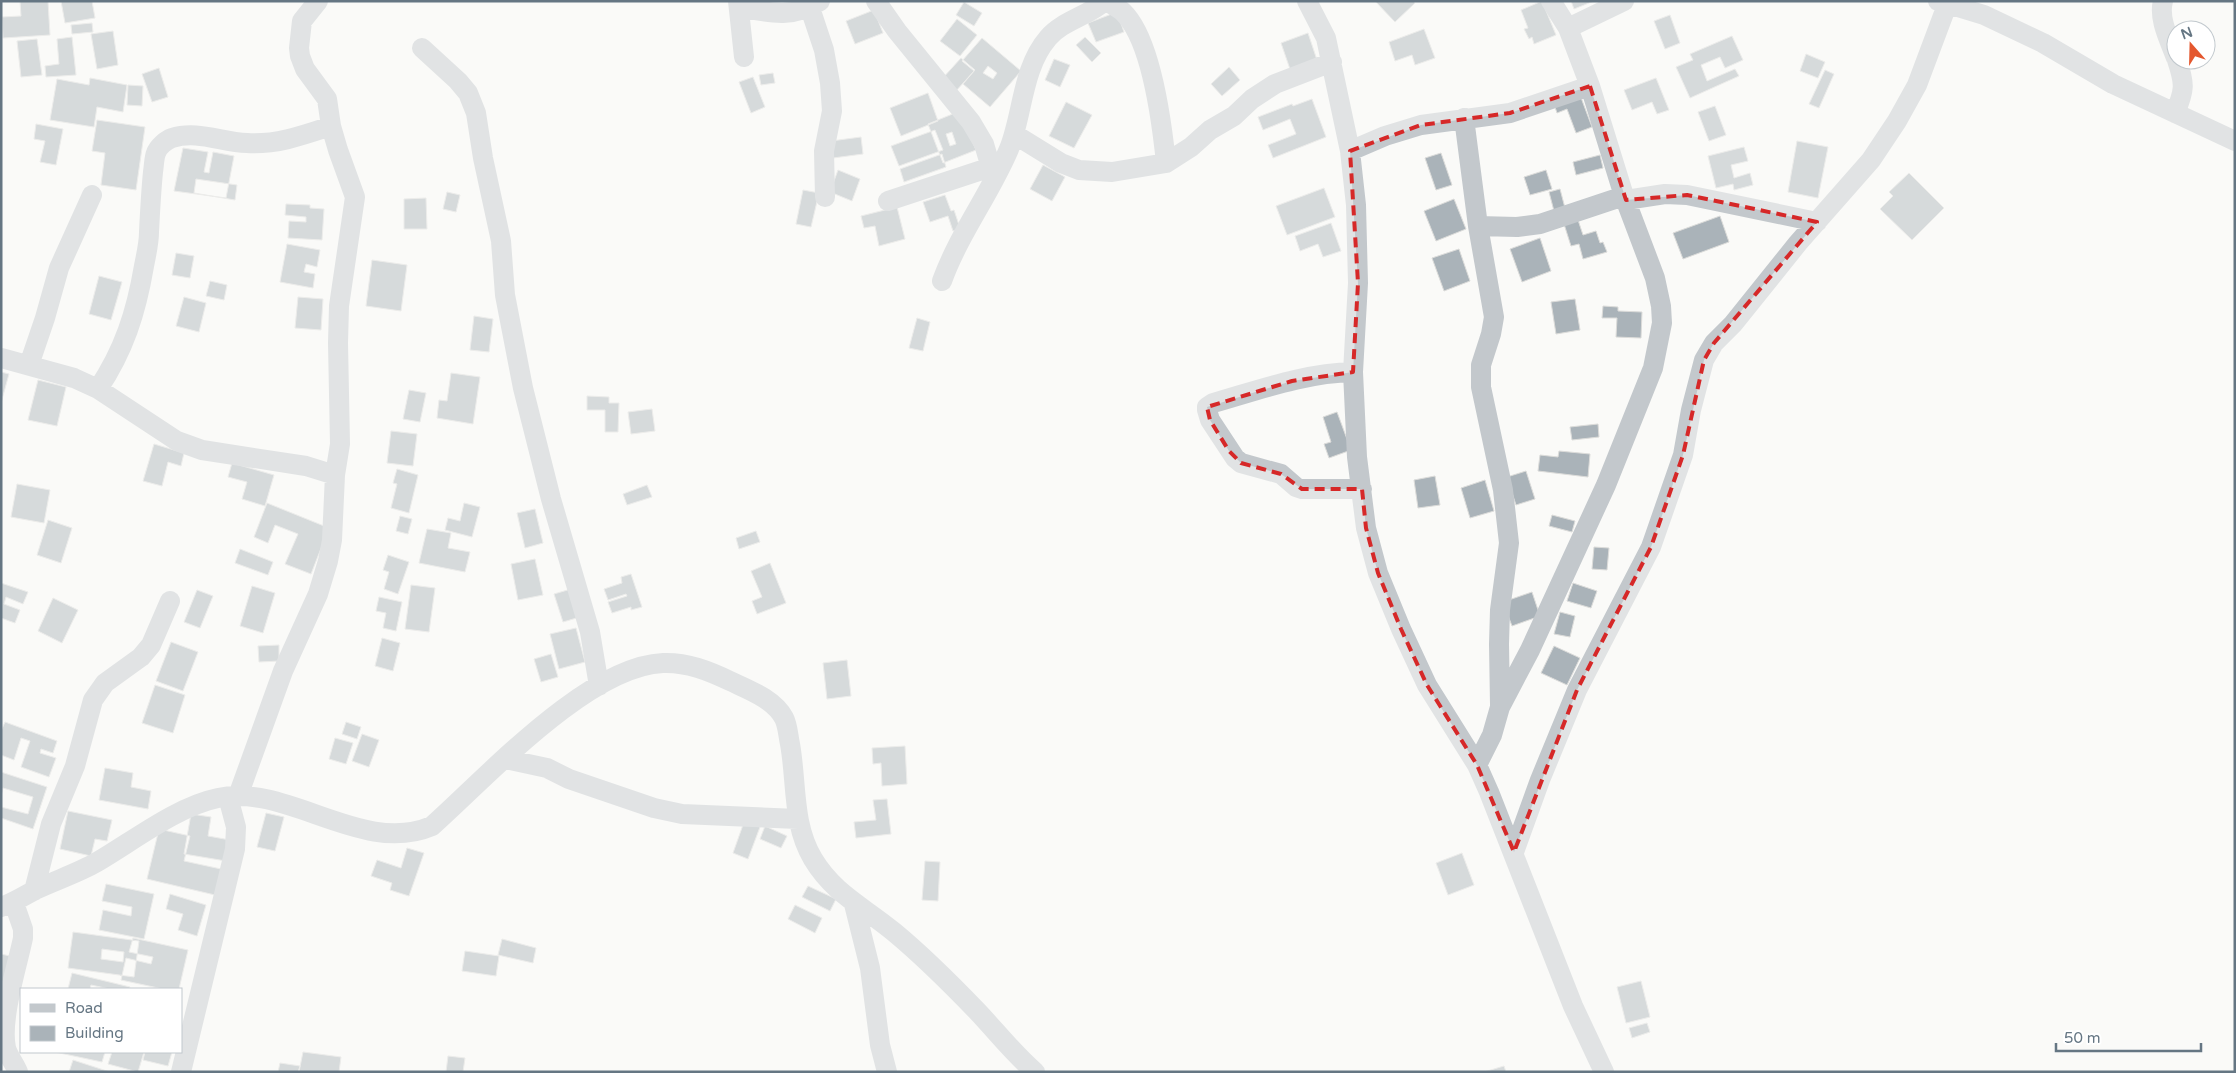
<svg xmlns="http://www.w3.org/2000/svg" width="2236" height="1073" font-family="'Varela Round',sans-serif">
  <rect width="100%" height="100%" fill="#fafaf8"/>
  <path fill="#aab3b9" stroke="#dcdcda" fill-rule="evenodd" d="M20 1H48L50 35 3 38 2 17 21 16Z
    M61 1H92L95 18 65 23Z
    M1375 1H1413L1415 3 1395 22Z
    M1542 1 1556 35 1534 44 1532 37 1529 39 1524 29 1528 28 1521 10Z
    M1571 1H1594L1574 9Z
    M964 2 982 13 974 26 956 15Z
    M874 10 883 33 855 44 846 21Z
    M1117 12 1124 32 1096 42 1088 23Z
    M1670 15 1680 43 1665 49 1654 21Z
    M957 19 977 35 960 56 940 41Z
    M92 23 93 32 72 34 71 25Z
    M1424 29 1435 58 1415 65 1412 55 1395 61 1389 42Z
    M113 31 118 65 97 69 91 34Z
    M1308 33 1318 63 1291 72 1281 43Z
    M1732 36 1743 60 1725 68 1720 57 1701 65 1707 81 1735 69 1739 76 1690 98 1676 67 1693 60 1690 54Z
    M72 37 76 75 46 77 45 66 59 64 57 39Z
    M1085 37 1101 53 1092 62 1076 45Z
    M982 38 1021 71 990 107 963 84 974 71 962 61ZM988 66 997 73 993 79 983 73Z
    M37 39 42 75 21 77 17 41Z
    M1806 54 1825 62 1818 78 1800 71Z
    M961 58 975 70 955 92 941 80Z
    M1054 59 1070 65 1060 87 1045 80Z
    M1229 67 1240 80 1222 96 1211 84Z
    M159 68 168 97 152 102 142 74Z
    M1825 70 1834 74 1819 108 1809 104Z
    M773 73 775 83 761 85 759 75Z
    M753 77 765 107 751 113 739 82Z
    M90 78 127 85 123 112 97 107 94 127 50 120 57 79 89 85Z
    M1656 78 1669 110 1657 114 1652 102 1632 110 1624 90Z
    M128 85 143 86 142 106 127 105Z
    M928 93 938 121 901 136 890 108Z
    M1580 95 1592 127 1576 133 1567 109 1557 113 1554 104Z
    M1312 99 1326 137 1273 158 1268 145 1296 134 1290 119 1263 130 1258 117 1292 104 1293 106Z
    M1066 102 1092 115 1074 148 1049 136Z
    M1715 106 1726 135 1709 141 1698 112Z
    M960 111 976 150 943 163 928 124ZM952 132 956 144 950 146 946 134Z
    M97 120 145 127 136 190 101 185 105 153 92 151Z
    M36 124 63 129 56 165 40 162 45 141 34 139Z
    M935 130 943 150 899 166 891 146Z
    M861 137 863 154 833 158 831 141Z
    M1797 141 1828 147 1818 198 1788 192Z
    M1744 147 1748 161 1731 165 1734 178 1750 173 1753 185 1734 190 1733 184 1716 188 1708 156Z
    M183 148 208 152 204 172 209 173 213 152 234 156 226 198 174 191Z
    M1441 153 1452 185 1436 190 1425 158Z
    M942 154 946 167 904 182 900 169Z
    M1600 155 1603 168 1576 175 1573 162Z
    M1043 165 1065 177 1052 201 1030 189Z
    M838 170 860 179 852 201 830 192Z
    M1546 170 1552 189 1530 195 1524 177Z
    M1909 173 1944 208 1912 240 1880 209 1893 196 1889 192Z
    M196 179 237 185 235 200 194 193Z
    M1324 188 1335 217 1287 235 1276 206Z
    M1560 189 1565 208 1554 211 1549 192Z
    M803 190 819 193 811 227 796 224Z
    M447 192 460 195 456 212 443 209Z
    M945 195 951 211 954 210 960 228 953 231 948 216 930 222 923 202Z
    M426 198 427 229H404V199Z
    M1454 199 1466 229 1436 241 1424 211Z
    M286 204 310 205V208L324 209 322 240 288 238 289 221 306 222V217L285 215Z
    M897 207 905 239 879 246 875 226 864 228 861 216Z
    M1720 216 1729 242 1683 259 1673 233Z
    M1578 220 1583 235 1596 231 1600 243 1603 242 1607 252 1583 259 1579 244 1571 246 1564 224Z
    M1331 223 1341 251 1323 257 1318 244 1300 251 1295 236Z
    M1540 238 1551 271 1522 282 1510 249Z
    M287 244 320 250 317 267 306 264 304 272 315 274 313 288 280 282Z
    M1459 249 1470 281 1444 291 1432 258Z
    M176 253 194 256 190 278 172 275Z
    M372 260 407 265 401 311 366 306Z
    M99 276 122 282 111 320 89 314Z
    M210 281 227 285 224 300 206 296Z
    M184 297 206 303 199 332 176 326Z
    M298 297 323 299 321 330 295 328Z
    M1575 299 1580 330 1556 334 1551 302Z
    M1603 306 1618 307V311L1642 312 1641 338 1616 337 1617 318H1602Z
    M474 316 493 319 489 352 470 350Z
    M917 318 930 322 923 351 909 348Z
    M1 372 9 374 1 403Z
    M451 373 480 377 473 424 437 418 439 400 447 401Z
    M38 380 66 387 57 426 28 420Z
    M409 390 426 393 420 422 403 419Z
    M587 396 609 397V403H619L618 432H605V410H587Z
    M652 409 655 431 631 434 628 412Z
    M1337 412 1351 450 1329 458 1324 444 1331 442 1323 417Z
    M1598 424 1599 437 1572 440 1570 427Z
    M391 431 417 434 413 466 387 463Z
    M154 444 184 453 181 466 168 462 162 486 143 481Z
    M1559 451 1590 454 1588 477 1538 471 1540 455 1558 457Z
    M232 463 274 475 265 506 242 499 247 482 228 477Z
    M397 469 418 475 409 513 391 508 397 484 393 483Z
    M1526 471 1535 499 1516 505 1507 477Z
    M1435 476 1440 505 1418 508 1414 480Z
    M1485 480 1494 511 1470 518 1461 488Z
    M17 484 50 490 44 523 11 517Z
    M647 485 652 497 627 505 623 494Z
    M267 503 329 528 311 574 285 564 298 534 275 525 268 543 254 537Z
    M464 503 480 507 472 537 445 530 448 518 460 521Z
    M535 509 543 543 525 548 517 513Z
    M1552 515 1575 521 1572 532 1549 526Z
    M400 516 412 519 408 534 396 531Z
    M48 520 72 528 61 563 37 555Z
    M427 529 451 533 448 548 470 552 465 572 419 563Z
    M756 531 760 542 739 549 736 538Z
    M1594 547 1609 548 1607 570 1592 569Z
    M240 549 273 562 268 575 235 563Z
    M388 555 409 562 398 594 384 589 389 572 383 570Z
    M535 559 543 595 518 600 511 564Z
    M770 563 786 603 757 614 752 601 762 597 751 571Z
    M631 574 642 607 631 610V607L612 613 608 602 627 596 626 594 608 600 604 589 622 583 621 577Z
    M1 583 28 592 23 604 6 597 4 604 20 610 15 623 1 618Z
    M1573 583 1597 591 1591 608 1567 601Z
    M411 585 435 588 429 632 405 629Z
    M252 586 275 593 263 633 240 626Z
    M571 589 580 617 563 622 554 594Z
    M197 590 213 596 200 628 184 622Z
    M1532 592 1540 616 1512 626 1503 602Z
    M379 597 402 602 396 631 383 628 386 613 376 611Z
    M53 598 78 610 62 643 38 631Z
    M1560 612 1575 616 1570 637 1554 634Z
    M576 628 585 662 559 669 550 634Z
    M382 638 400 643 393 671 375 666Z
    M171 642 198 652 183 691 156 681Z
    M279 645V661L259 662 258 646Z
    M1554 646 1580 658 1567 685 1541 673Z
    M551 654 558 677 541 682 534 659Z
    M847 660 851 696 827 699 823 663Z
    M155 685 185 695 173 733 142 723Z
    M5 722 57 741 53 753 41 749 40 753 56 758 49 777 21 767 30 741 21 738 14 760 1 755V731Z
    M346 722 361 727 357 739 342 734Z
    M362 734 379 740 369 767 352 761Z
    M335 738 353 743 346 764 329 759Z
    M905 746 907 784 882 786 881 763 873 764 872 748Z
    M105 768 133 773 131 787 151 791 148 809 99 800Z
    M1 772 47 787 33 829 1 818V807L28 814 33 797 3 788 1 796Z
    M887 799 891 834 856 838 854 822 876 820 873 800Z
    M68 811 112 820 107 841 95 839 91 856 60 849Z
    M266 813 284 817 275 851 257 847Z
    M191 814 211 817 208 836 230 840 226 861 184 854Z
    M744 822 760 827 748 859 733 853Z
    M765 826 787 836 781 848 760 839Z
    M159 829 190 836 184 861 221 869 215 895 147 879Z
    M407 848 424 853 409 896 390 890 392 883 371 876 377 860 401 868Z
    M1462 853 1474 885 1448 895 1436 863Z
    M925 861 940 862 938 901 922 900Z
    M106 884 154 894 144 939 99 930 103 910 131 916 132 907 102 901Z
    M808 886 836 899 830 911 802 897Z
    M170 894 206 905 197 936 178 930 183 914 166 909Z
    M795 905 822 918 815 933 788 919Z
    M73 932 139 941 134 977 68 968Z
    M133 938 188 950 179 989H163L121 980 126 958 151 964 153 957 129 952Z
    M502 939 536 948 533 963 498 955Z
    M102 949 124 952 123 962 101 959Z
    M465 951 499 956 496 976 462 971Z
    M1 954 10 956 1 990Z
    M72 973 130 987 129 989H110L91 985 90 989H68Z
    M1641 981 1650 1017 1626 1023 1617 987Z
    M1647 1023 1650 1032 1632 1038 1629 1028Z
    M55 1052H105L102 1062Z
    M112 1052H144L138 1072 108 1064Z
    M145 1052H172L168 1066 143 1060Z
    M303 1052 341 1057 339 1072H299Z
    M448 1056 465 1058 463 1072H446Z
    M73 1060 110 1072H69Z
    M280 1063 300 1066 298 1072H278Z
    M1504 1066 1506 1072H1484Z"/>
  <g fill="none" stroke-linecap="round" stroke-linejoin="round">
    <path stroke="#c3c8cc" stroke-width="20" d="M738 1 744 57
      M876 1 897 31 971 122 984 144 994 178
      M1107 1C1112 5 1119 8 1123 12 1152 40 1162 124 1166 163
      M1307 1 1326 38 1350 151 1356 205 1358 283 1353 372 1357 457 1366 528 1378 573 1401 629 1427 685 1477 765 1489 792 1573 1006 1604 1072
      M1938 1 1984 15 2043 43 2113 84 2235 141
      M2163 1C2158 19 2170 41 2176 58
      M739 7C770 13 792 19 820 1
      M810 8 824 50 830 83 832 111 824 151 825 197
      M1568 28 1624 1
      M422 48 458 81 468 93 476 113 483 158 501 241 505 295 523 388 551 499 590 632 599 686
      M2175 113C2185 90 2185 84 2177 60
      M1464 118 1478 226 1494 317 1491 334 1481 365V387L1503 490 1509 543 1500 610 1499 644 1500 705
      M1014 134 1061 163 1079 170 1112 172 1166 163 1191 147 1210 130 1234 116 1252 99 1275 84 1332 62
      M1350 151 1385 136 1421 125 1510 113 1590 86
      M1626 200 1665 194 1687 195 1817 222
      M888 201 991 167
      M1478 226 1517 227 1540 224 1624 196
      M942 281C959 234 990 194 1009 149 1023 114 1022 68 1048 38 1062 21 1088 16 1105 1
      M1 358 74 378 98 389 177 441 202 450 306 466 335 475
      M29 365 45 318 59 268 92 195
      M1353 372C1305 373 1259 390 1213 403L1207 407V410L1210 420 1235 458 1241 463 1281 474 1296 487 1302 489H1362
      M98 389C124 350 136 313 144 266 146 255 149 244 149 232 150 212 151 192 153 172 154 166 154 158 156 153 158 147 166 140 172 138 197 130 221 142 247 143 276 145 304 135 331 126
      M505 759 547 768 569 779 654 808 682 814 798 819
      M1477 765 1492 735 1500 707 1530 650 1606 485 1653 368 1662 323 1661 306 1655 278 1624 196 1590 86 1568 28 1551 1
      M238 796 283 671 318 594 328 561 332 540 335 475 340 444 338 343 339 306 355 197 338 150 331 126 327 99 305 69 300 56 299 48 302 21 318 1
      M1514 852 1540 780 1577 690 1651 547 1683 455 1691 410 1704 360 1714 343 1733 324 1798 243 1871 160 1897 121 1917 85 1947 5
      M34 891 51 824 75 766 93 700 105 683 141 657 151 645 170 601
      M14 903 23 929V938C17 967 0 1019 6 1048 8 1056 15 1064 18 1072
      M854 904 870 968 880 1045 887 1072
      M1 907C13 903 24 896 35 890 56 880 78 873 97 862 133 841 178 806 218 798 288 783 362 856 432 826 487 777 588 666 663 663 687 662 709 671 730 681 749 690 774 699 784 718 788 726 788 735 790 744 797 783 792 824 813 859 834 894 864 907 894 932 923 956 951 984 977 1011 996 1031 1014 1054 1035 1072
      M181 1072 235 849 236 827 228 797"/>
  </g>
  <path d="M0 0H2236V1073H0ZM1590 86 1626 200 1687 195 1817 222 1714 343 1704 360 1683 455 1651 547 1577 690 1514 852 1477 765 1427 685 1401 629 1378 573 1366 528 1362 489H1302L1281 474 1241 463 1229 451 1210 420 1207 407 1292 381 1353 372 1358 283 1350 151 1421 125 1510 113Z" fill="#fafaf8" fill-opacity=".55" fill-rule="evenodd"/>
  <path fill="none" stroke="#d62828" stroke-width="4" stroke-dasharray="10 6" stroke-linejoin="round" d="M1590 86 1626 200 1687 195 1817 222 1714 343 1704 360 1683 455 1651 547 1577 690 1514 852 1477 765 1427 685 1401 629 1378 573 1366 528 1362 489H1302L1281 474 1241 463 1229 451 1210 420 1207 407 1292 381 1353 372 1358 283 1350 151 1421 125 1510 113Z"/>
  <rect width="2236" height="1073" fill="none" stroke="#657683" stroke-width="5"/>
  <rect x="20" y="988" width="162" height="65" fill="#ffffff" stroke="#c1c8cd"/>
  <rect x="30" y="1004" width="25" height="8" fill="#c3c8cc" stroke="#c1c8cd"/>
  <text x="65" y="1013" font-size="15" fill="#657683">Road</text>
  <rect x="30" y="1026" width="25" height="15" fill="#aab3b9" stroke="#c1c8cd"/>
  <text x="65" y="1038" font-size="15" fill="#657683">Building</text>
  <g transform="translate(2191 45) rotate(340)"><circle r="24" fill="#ffffff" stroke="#c1c8cd"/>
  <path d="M0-4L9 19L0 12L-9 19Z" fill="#e4572e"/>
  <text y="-8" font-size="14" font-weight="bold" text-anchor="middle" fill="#657683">N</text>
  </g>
  <path d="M2056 1043v8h145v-8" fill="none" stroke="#657683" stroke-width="2.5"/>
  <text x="2064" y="1043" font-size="15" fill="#657683" stroke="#ffffff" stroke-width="4" paint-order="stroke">50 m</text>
</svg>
